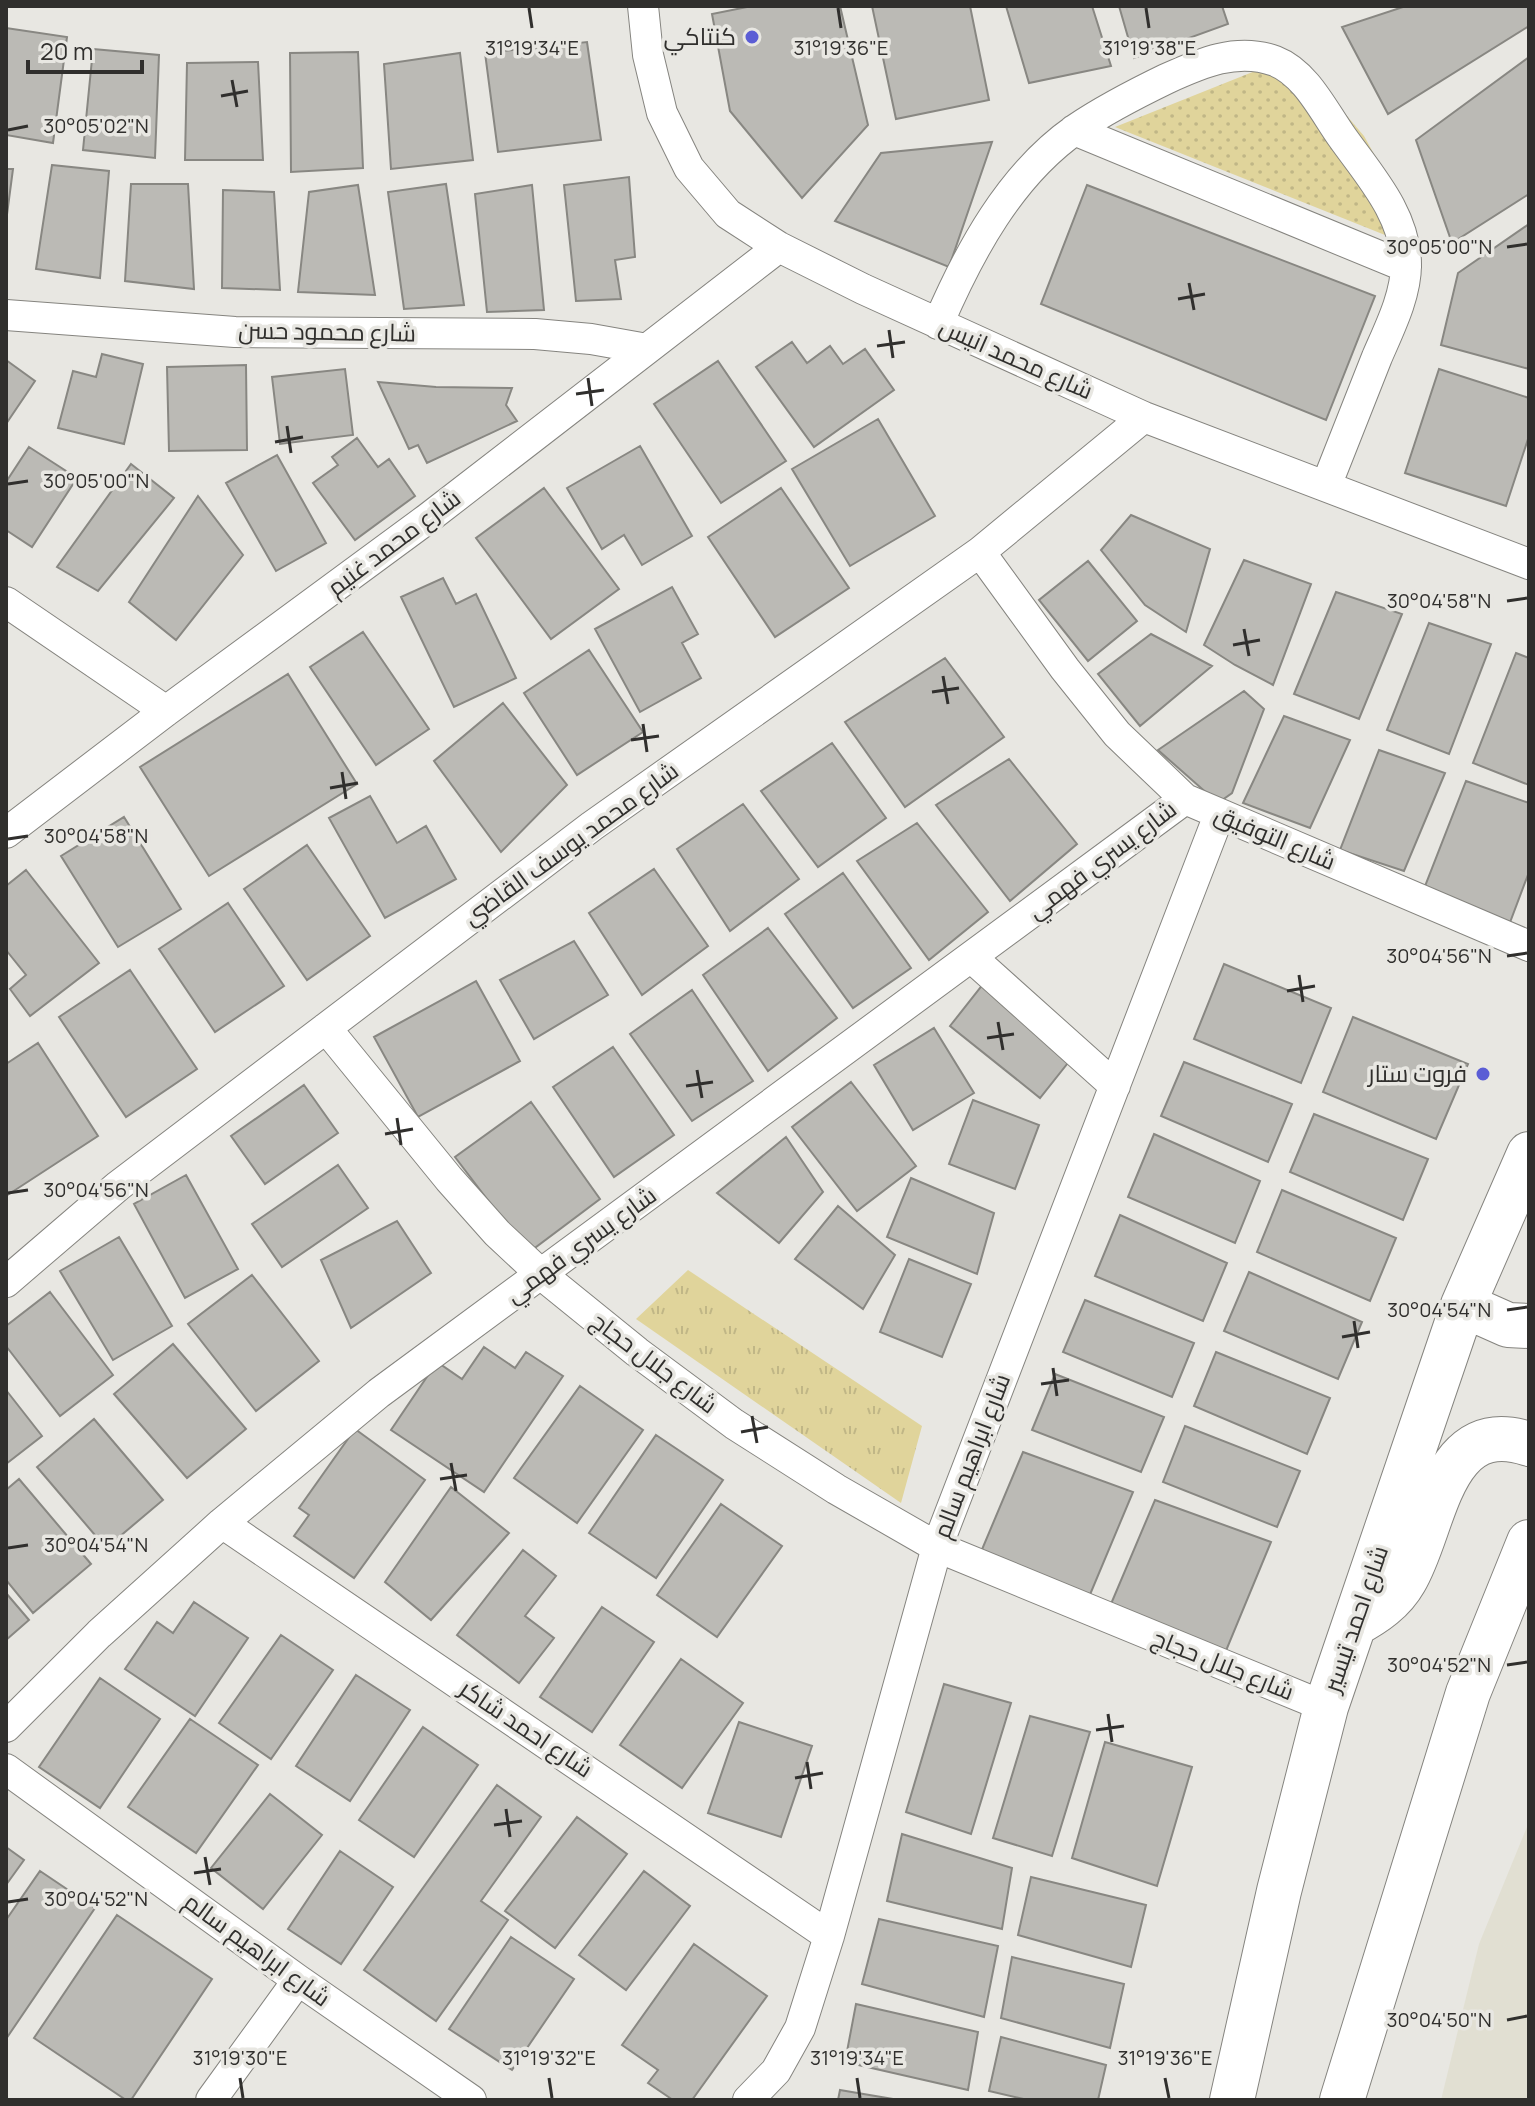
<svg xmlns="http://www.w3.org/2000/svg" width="1535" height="2106" font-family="Manrope,Cairo,sans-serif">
  <defs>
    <pattern id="grass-dots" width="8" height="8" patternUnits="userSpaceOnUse" patternTransform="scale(2)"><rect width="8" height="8" fill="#e0d49b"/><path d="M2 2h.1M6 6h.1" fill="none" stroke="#c0b686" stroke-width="1.8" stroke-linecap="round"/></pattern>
    <pattern id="park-tufts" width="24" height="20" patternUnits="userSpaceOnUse" patternTransform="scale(2)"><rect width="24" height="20" fill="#e0d49b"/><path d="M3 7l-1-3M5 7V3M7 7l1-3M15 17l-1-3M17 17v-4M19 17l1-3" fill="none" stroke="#c0b686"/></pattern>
  </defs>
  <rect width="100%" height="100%" fill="#e8e7e2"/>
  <path fill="#e1dfd2" d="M1529 1822V2100H1441L1479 1944Z"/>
  <path fill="url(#grass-dots)" d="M1295 55 1364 136 1389 181 1400 241 1115 127Z"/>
  <path fill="url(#park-tufts)" d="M688 1270 922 1426 901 1503 636 1319Z"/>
  <path fill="#bbbab5" stroke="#888782" stroke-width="2" d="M752 6H840L868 125 802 198 730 111 712 14Z
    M872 6H970L989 100 896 119Z
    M1006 6H1092L1111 66 1029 83Z
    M1119 6H1222L1228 24 1134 58Z
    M1406 6H1529V26L1388 114 1342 27Z
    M6 28 67 37 53 143 6 135Z
    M587 42 601 140 498 152 485 53Z
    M93 49 159 55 155 158 83 150Z
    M358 52 363 168 291 172 290 53Z
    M460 53 473 160 391 169 384 64Z
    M1529 57V194L1452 243 1416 140Z
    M258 62 263 160H185L187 63Z
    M992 142 949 267 835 221 881 153Z
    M52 165 109 171 100 278 36 269Z
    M6 169H13L6 222Z
    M629 177 635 257 615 260 621 299 576 301 564 185Z
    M131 184H188L194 289 125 281Z
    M446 184 464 305 404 309 388 192Z
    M358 185 375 295 298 292 309 192Z
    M532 185 544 310 487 312 475 194Z
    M1087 185 1375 296 1326 420 1041 304Z
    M223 190 274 192 280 290 222 288Z
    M1529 224V369L1441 345 1458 273Z
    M792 342 807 363 830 346 843 364 865 349 894 390 814 447 756 367Z
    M102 354 143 364 124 444 58 428 73 371 96 377Z
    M6 360 35 381 6 424Z
    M718 361 786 461 721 503 654 404Z
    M246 365 247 450 169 451 167 367Z
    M345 369 353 435 280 444 272 377Z
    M1439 369 1529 398V436L1506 506 1405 473Z
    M378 382 436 387 512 388 506 405 517 421 427 463 418 445 409 449Z
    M878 419 935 516 850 566 792 469Z
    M357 438 378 467 389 459 415 496 355 540 313 483 338 465 332 457Z
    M640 446 692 536 642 565 624 535 602 549 567 488Z
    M29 447 77 478 32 547 6 530V482Z
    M277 455 326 543 276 571 226 483Z
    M131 464 174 498 98 591 57 567Z
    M544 488 619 589 551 639 476 538Z
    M781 488 849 588 775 637 708 537Z
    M198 496 243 555 176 640 129 602Z
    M1131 515 1210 549 1186 632 1145 605 1101 550Z
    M1244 560 1311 584 1273 685 1235 665 1204 645Z
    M1088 561 1137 621 1088 661 1039 600Z
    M443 578 456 604 476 594 516 678 454 707 401 597Z
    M672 587 698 634 682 643 701 678 640 712 595 629Z
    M1336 592 1402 614 1359 719 1294 694Z
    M1429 623 1491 644 1449 754 1387 730Z
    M363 632 429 729 376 765 310 667Z
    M1151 634 1212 666 1140 726 1098 674Z
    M589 650 643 732 577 775 524 693Z
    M1516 653 1529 658V785L1473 763Z
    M945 658 1004 737 905 807 845 722Z
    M288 674 357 784 209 876 140 767Z
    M1244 691 1264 709 1232 793 1218 803 1158 750Z
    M503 703 567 785 501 852 434 761Z
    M1284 716 1350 740 1310 828 1243 803Z
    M832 743 886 818 818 867 761 791Z
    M1379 750 1445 773 1404 871 1340 850Z
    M1009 759 1077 844 1010 901 936 805Z
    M1466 781 1529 803V872L1509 925 1422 894Z
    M370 796 397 843 426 826 456 879 385 918 329 818Z
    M743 804 799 879 730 931 677 849Z
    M124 817 181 909 118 947 61 856Z
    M917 823 988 912 929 960 857 861Z
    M307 845 370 936 307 980 244 889Z
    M654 869 708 946 642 995 589 913Z
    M26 870 99 963 30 1016 10 989 26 975 6 950V886Z
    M843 873 911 968 853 1008 785 914Z
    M228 903 284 986 215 1032 159 949Z
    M768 928 837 1018 768 1071 703 975Z
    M574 941 608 995 534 1039 500 980Z
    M1224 964 1331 1008 1301 1083 1194 1039Z
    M130 970 197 1069 126 1117 59 1017Z
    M476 981 520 1061 418 1117 374 1037Z
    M984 983 1075 1054 1040 1098 950 1026Z
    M692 990 753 1081 692 1121 630 1034Z
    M1353 1017 1468 1064 1436 1139 1323 1092Z
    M934 1028 974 1093 913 1130 874 1065Z
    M38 1043 98 1136 6 1196V1064Z
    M613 1047 674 1135 614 1177 553 1087Z
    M1184 1062 1292 1104 1268 1162 1161 1116Z
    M851 1082 916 1166 857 1211 792 1127Z
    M304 1085 338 1133 265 1184 231 1136Z
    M973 1100 1039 1125 1015 1189 949 1164Z
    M531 1102 600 1199 528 1253 455 1157Z
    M1314 1114 1428 1159 1403 1220 1290 1172Z
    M1154 1134 1260 1181 1235 1243 1128 1197Z
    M786 1137 823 1192 779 1243 717 1193Z
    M338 1165 368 1208 282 1267 252 1224Z
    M186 1175 238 1269 185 1298 134 1204Z
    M911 1178 994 1213 977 1274 887 1237Z
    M1282 1190 1396 1238 1370 1301 1257 1252Z
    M838 1206 895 1255 863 1309 795 1259Z
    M1120 1215 1227 1263 1203 1321 1095 1276Z
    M397 1221 431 1273 351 1328 321 1260Z
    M119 1237 172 1326 113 1360 60 1271Z
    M909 1259 971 1284 942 1357 880 1332Z
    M1249 1272 1362 1322 1338 1379 1224 1331Z
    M252 1275 319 1361 256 1411 188 1324Z
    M50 1292 113 1375 60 1416 6 1346V1326Z
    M1085 1300 1194 1343 1172 1397 1063 1352Z
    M173 1344 246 1429 187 1478 114 1394Z
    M484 1347 515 1368 526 1352 563 1376 484 1492 391 1430 437 1362 462 1379Z
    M1216 1352 1330 1398 1307 1454 1194 1406Z
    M1055 1374 1164 1417 1141 1472 1032 1430Z
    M580 1386 643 1430 577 1523 514 1478Z
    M6 1390 42 1436 6 1464Z
    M94 1419 163 1500 106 1548 37 1467Z
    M1185 1426 1300 1471 1277 1527 1163 1482Z
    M355 1429 425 1480 354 1578 294 1536 309 1515 299 1508Z
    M656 1435 723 1480 656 1578 589 1533Z
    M1023 1452 1133 1492 1089 1597 978 1559Z
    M19 1479 91 1564 33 1613 6 1580V1490Z
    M451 1487 509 1533 431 1620 385 1582Z
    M1155 1500 1271 1542 1223 1658 1108 1611Z
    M721 1504 782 1546 717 1637 657 1595Z
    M523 1550 556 1576 525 1616 554 1638 519 1683 457 1635Z
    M6 1593 29 1620 6 1640Z
    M194 1602 248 1638 195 1716 125 1669 157 1622 173 1633Z
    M602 1607 654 1642 592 1732 540 1697Z
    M281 1635 333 1670 271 1759 219 1723Z
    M681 1659 743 1703 682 1788 620 1745Z
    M356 1675 410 1710 350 1801 296 1766Z
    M100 1678 160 1719 100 1808 39 1767Z
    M944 1684 1011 1703 971 1834 906 1812Z
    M1030 1716 1090 1732 1052 1856 993 1838Z
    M190 1719 258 1765 196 1853 128 1807Z
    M739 1722 812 1746 781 1837 708 1813Z
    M423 1727 478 1765 414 1857 359 1820Z
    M1105 1742 1192 1767 1157 1886 1072 1858Z
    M497 1785 541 1817 481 1901 508 1920 436 2021 364 1970Z
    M270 1794 322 1835 263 1909 211 1868Z
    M577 1817 627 1854 555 1948 505 1911Z
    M902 1834 1012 1868 1002 1929 887 1901Z
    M6 1847 24 1860 6 1885Z
    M340 1851 393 1887 341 1964 288 1929Z
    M40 1871 95 1908 6 2039V1920Z
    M644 1871 690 1906 626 1990 579 1955Z
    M1031 1877 1146 1905 1131 1967 1018 1935Z
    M117 1915 212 1979 131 2100H126L34 2038Z
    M879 1919 998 1946 984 2017 862 1984Z
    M511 1937 574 1979 512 2070 449 2029Z
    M694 1944 767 1996 692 2100H673L648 2083 658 2070 622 2045Z
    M1012 1957 1124 1984 1110 2048 1001 2018Z
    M856 2004 978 2032 968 2090 845 2062Z
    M1001 2037 1106 2065 1098 2100H1028L989 2091Z
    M840 2090 899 2100H838Z"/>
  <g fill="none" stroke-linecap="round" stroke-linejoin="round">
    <g stroke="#85847f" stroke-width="32">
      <path id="street" d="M643 6 648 55 662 113 689 168 728 214 779 247 863 289 1144 417 1529 564
        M1074 130 1406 267
        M6 315 235 332 535 334 591 339 647 349
        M938 324C969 252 1010 175 1076 129 1104 110 1135 94 1166 79 1201 63 1237 47 1275 61 1306 73 1324 112 1342 137 1369 175 1406 215 1406 265 1406 296 1389 329 1377 357 1360 400 1343 443 1326 486
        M980 552 1065 669 1117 734 1185 799 1529 946
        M6 602 166 711
        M6 833 166 711 427 519 779 247
        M971 957 1115 1086
        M326 1028 449 1179 497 1233 542 1275 637 1352 734 1424 836 1489 937 1547 1326 1707
        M6 1282 118 1186 592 826 980 552 1144 417
        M222 1523 829 1936
        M6 1727 99 1634 222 1523 379 1393 1185 799
        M6 1769 298 1980 471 2100
        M211 2100 298 1980
        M748 2100 776 2071 800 2028 829 1936 937 1547 1219 815"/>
    </g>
    <g stroke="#85847f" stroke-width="46">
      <path id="secondary" d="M1463 1305 1508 1325 1529 1326
        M1355 1624C1375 1613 1393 1601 1405 1580 1436 1529 1439 1414 1529 1444
        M1232 2100 1279 1891 1326 1707 1463 1305 1529 1154
        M1342 2100 1468 1693 1529 1542"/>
    </g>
    <use href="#street" stroke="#fff" stroke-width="30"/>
    <use href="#secondary" stroke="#fff" stroke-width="44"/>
  </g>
  <path fill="none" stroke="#302f2d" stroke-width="3" d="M529 8 532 28M838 8 841 28M1146 8 1149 28M232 80 237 107M221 96 248 91M8 130 28 126M1507 247 1527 244M1189 283 1194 310M1178 299 1205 294M889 330 893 358M877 346 905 342M588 378 592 406M576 394 604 390M287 426 291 453M275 442 303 437M8 484 28 481M1507 601 1527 598M1244 629 1249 656M1233 645 1260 640M943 676 948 704M932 692 959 688M643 724 647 752M631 740 659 736M342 772 346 799M330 788 358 783M8 839 28 836M1507 956 1527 953M1299 975 1303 1002M1287 991 1315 986M998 1022 1003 1050M987 1038 1014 1034M697 1070 702 1098M686 1086 713 1082M397 1118 401 1145M385 1134 413 1129M8 1193 28 1190M1507 1310 1527 1307M1354 1321 1358 1348M1342 1337 1370 1332M1053 1368 1057 1396M1041 1384 1069 1380M752 1416 757 1443M741 1432 768 1427M451 1463 456 1491M440 1479 467 1475M8 1548 28 1545M1507 1665 1527 1662M1108 1714 1112 1742M1096 1730 1124 1726M807 1762 811 1789M795 1778 823 1773M506 1809 510 1837M494 1825 522 1821M205 1857 210 1885M194 1873 221 1869M8 1902 28 1899M1507 2020 1527 2016M240 2078 243 2098M549 2078 552 2098M857 2078 860 2098M1165 2078 1169 2098"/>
  <g fill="#5b5dd5" stroke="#e8e7e2" stroke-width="3">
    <circle cx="752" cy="37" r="8"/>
    <circle cx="1483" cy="1074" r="8"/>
  </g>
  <g text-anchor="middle" stroke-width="7" stroke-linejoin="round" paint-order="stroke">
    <g font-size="24" fill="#302f2d" stroke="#e8e7e2" text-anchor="end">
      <text x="736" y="45">كنتاكي</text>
      <text x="1467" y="1082">فروت ستار</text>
    </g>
    <g font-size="24" fill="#302f2d" stroke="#e8e7e2">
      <text transform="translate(327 332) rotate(1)" y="8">شارع محمود حسن</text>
      <text transform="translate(1016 359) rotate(24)" y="8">شارع محمد انيس</text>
      <text transform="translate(394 543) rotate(-37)" y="8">شارع محمد غنيم</text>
      <text transform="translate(1275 838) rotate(23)" y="8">شارع التوفيق</text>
      <text transform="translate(571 844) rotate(-36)" y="8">شارع محمد يوسف القاضي</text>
      <text transform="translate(1102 860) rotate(-37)" y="8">شارع يسري فهمي</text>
      <text transform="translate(581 1245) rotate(-36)" y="8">شارع يسري فهمي</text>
      <text transform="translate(654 1363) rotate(37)" y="8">شارع جلال حجاج</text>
      <text transform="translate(972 1456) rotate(-69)" y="8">شارع ابراهيم سالم</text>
      <text transform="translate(1356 1619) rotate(-71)" y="8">شارع احمد تيسير</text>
      <text transform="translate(1223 1665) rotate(22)" y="8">شارع جلال حجاج</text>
      <text transform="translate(526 1729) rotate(34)" y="8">شارع احمد شاكر</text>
      <text transform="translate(257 1950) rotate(36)" y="8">شارع ابراهيم سالم</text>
    </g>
  </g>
  <g font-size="20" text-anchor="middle" fill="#302f2d" stroke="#e8e7e2" stroke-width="7" stroke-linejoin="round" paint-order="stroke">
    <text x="532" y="55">31°19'34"E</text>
    <text x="841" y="55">31°19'36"E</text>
    <text x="1149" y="55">31°19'38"E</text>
    <text x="96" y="133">30°05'02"N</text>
    <text x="1439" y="254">30°05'00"N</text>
    <text x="96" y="488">30°05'00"N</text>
    <text x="1439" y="608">30°04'58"N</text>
    <text x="96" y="843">30°04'58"N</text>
    <text x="1439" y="963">30°04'56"N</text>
    <text x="96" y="1197">30°04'56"N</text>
    <text x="1439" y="1317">30°04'54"N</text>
    <text x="96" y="1552">30°04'54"N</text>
    <text x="1439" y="1672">30°04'52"N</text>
    <text x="96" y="1906">30°04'52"N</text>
    <text x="1439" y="2027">30°04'50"N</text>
    <text x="240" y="2065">31°19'30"E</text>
    <text x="549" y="2065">31°19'32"E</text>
    <text x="857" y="2065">31°19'34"E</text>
    <text x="1165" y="2065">31°19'36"E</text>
  </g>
  <rect width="1535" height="2106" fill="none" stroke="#302f2d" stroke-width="16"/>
  <path d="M28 60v12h114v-12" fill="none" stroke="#302f2d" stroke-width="4"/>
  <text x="40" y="60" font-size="24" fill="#302f2d" stroke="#e8e7e2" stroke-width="6" paint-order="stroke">20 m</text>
</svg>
